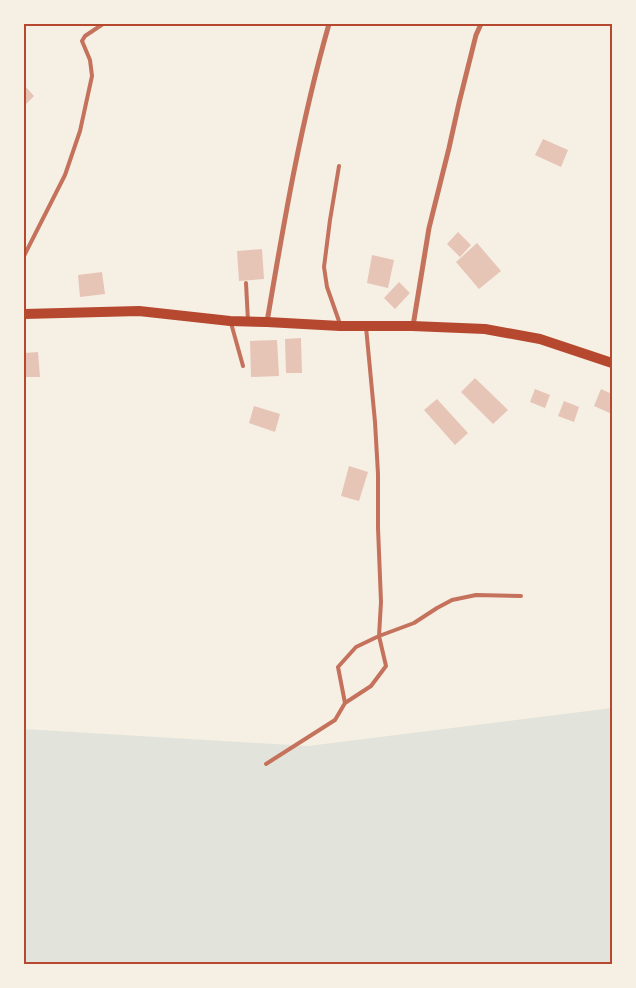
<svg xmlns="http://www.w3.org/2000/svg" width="636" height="988" font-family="'PT Sans',sans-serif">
  <rect width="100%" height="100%" fill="#f6efe4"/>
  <path fill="#e2e4dc" d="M612 708V964H24V729L308 746Z"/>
  <path fill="#e6c5b7" d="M24 85 34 96 24 106Z
    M543 139 568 150 561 167 535 155Z
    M458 232 471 245 460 257 447 244Z
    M477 243 501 271 479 289 456 262Z
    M262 249 264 279 239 281 237 251Z
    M372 255 394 260 388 288 367 283Z
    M102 272 105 294 80 297 78 275Z
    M399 282 410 293 395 309 384 298Z
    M301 338 302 373H286L285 339Z
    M277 340 279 376 251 377 250 341Z
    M38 352 40 377H24V353Z
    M475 378 508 410 493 424 461 392Z
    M535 389 550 395 545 408 530 402Z
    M601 389 612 394V414L594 406Z
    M437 399 468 433 455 445 424 410Z
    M564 401 579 407 574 422 558 416Z
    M254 406 280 414 275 432 249 423Z
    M349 466 368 472 359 501 341 496Z"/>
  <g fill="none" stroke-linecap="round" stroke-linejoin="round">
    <path stroke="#c5725c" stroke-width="4" d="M339 166 330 220 324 267 327 287 340 324
      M24 256 65 175 80 131 92 76 90 60 82 41 85 36 103 24
      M246 283 248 321
      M231 323 243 366
      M345 703 371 686 386 666 379 636 414 623 437 608 452 600 476 595 521 596
      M266 764 335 720 345 703 338 667 356 647 379 636 381 602 378 528V474L375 422 366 327"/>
    <path stroke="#c5725c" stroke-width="5" d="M267 322C284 221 301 122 329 24
      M413 326 429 228 449 148 459 103 476 35 481 24"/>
    <path stroke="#b5482f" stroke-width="10" d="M24 314 139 311 230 321 267 322 340 326H412L485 329 540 339 612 363"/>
  </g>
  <rect width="636" height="988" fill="none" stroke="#f6efe4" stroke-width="50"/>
  <rect x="25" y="25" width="586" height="938" fill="none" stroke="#b5482f" stroke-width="2"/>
</svg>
